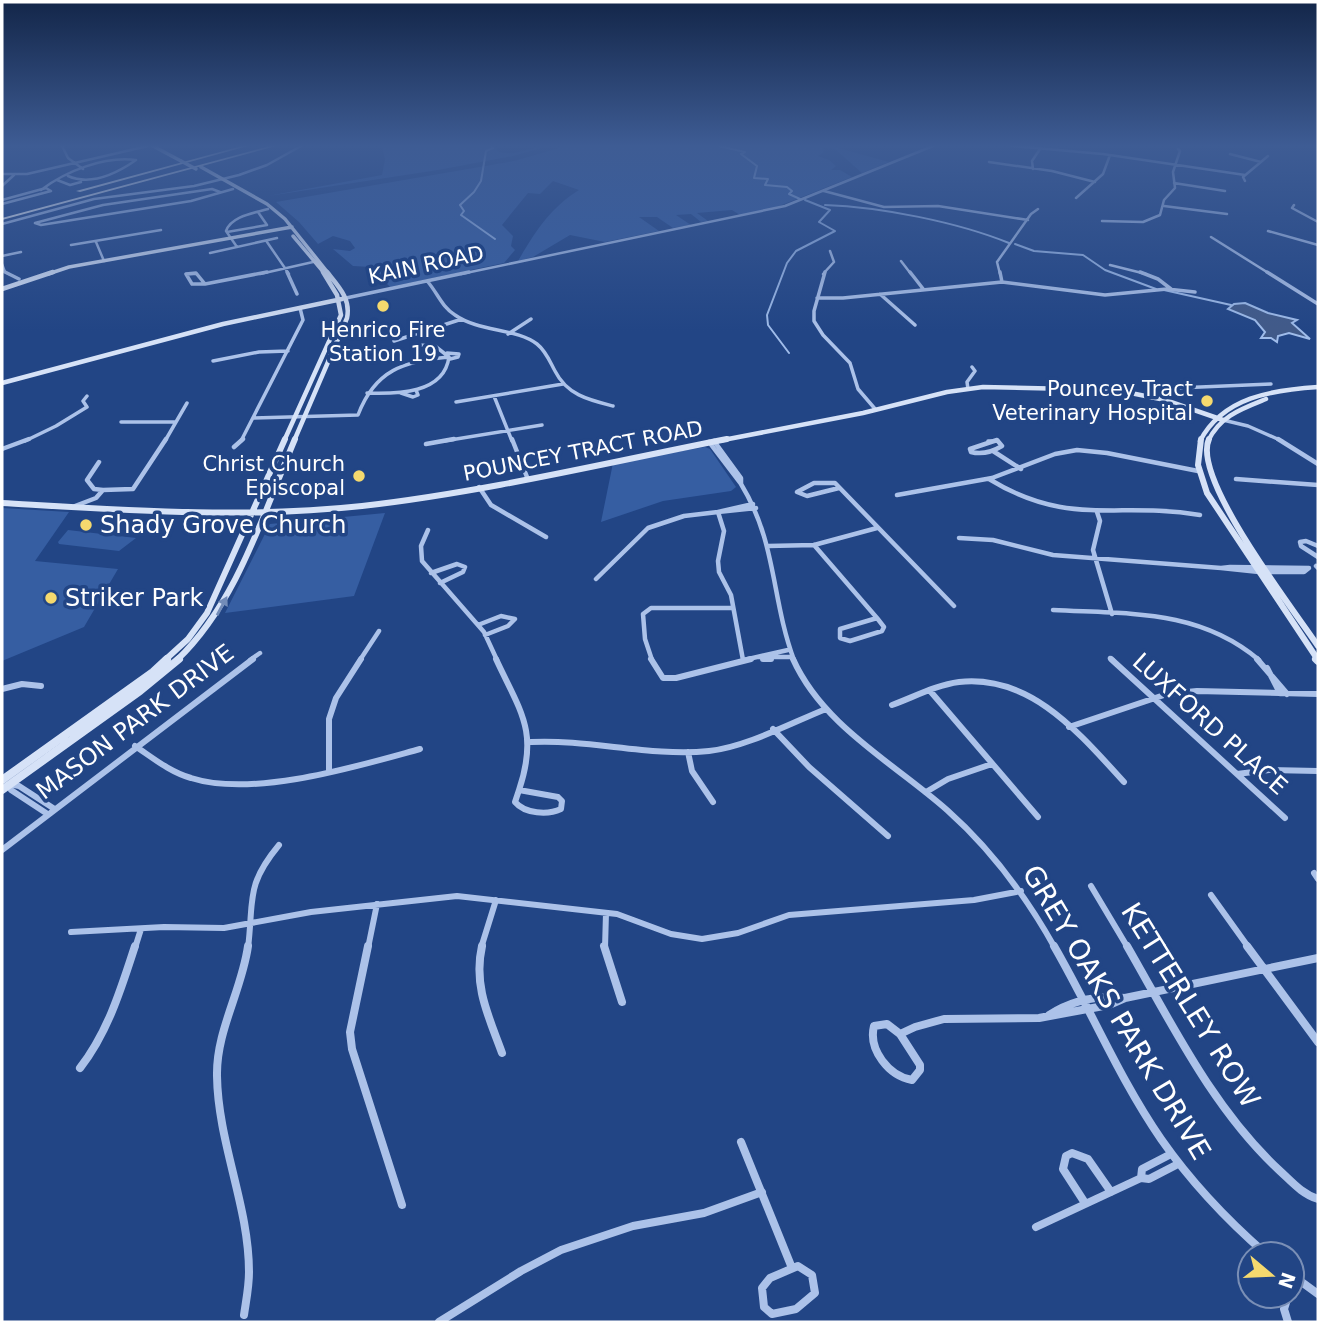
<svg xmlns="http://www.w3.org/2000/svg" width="1320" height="1324" font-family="'DejaVu Sans',sans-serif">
  <rect width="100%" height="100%" fill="#224585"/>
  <path fill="#365ea2" d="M382 146H496L497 151C513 158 532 146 549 146L513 156 438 170 268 196 382 175 385 160Z
    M566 146H831L889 162 862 173 835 149 824 148 823 153 818 156 829 160 836 166 831 170H840L852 177 774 208 740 215 732 210 697 213 708 221 701 222 691 214 676 215 691 225 673 228 657 217H639L659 231 605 242 570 235 533 257 518 261C535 232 550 208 579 190L553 181 540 194 528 193 502 225 513 236 511 246 515 250 504 263 390 287 371 267 353 266 333 249 350 251 355 248 350 241 333 236 318 244 299 222 276 202 514 161Z
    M705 447 710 449 736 487 731 491 663 501 601 522 613 463Z
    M2 508 69 512 35 561 118 569 84 627 2 661Z
    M385 513 354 596 225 613 270 524Z
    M68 530 136 538 119 551 59 544 58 542Z"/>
  <path fill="#415a89" stroke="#9fbcea" stroke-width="2" d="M1245 303 1268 313 1297 320 1292 323 1310 339 1289 333 1278 336 1277 342 1271 338H1261L1265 332 1255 320 1228 309 1234 304Z"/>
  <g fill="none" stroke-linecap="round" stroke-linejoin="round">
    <path stroke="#9fbcea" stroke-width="2" d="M491 146 493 148 486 151 481 181 474 192 460 205 464 211 461 215 495 239
      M719 146 745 152 741 154 757 166 754 178 768 179 765 185 787 187 792 191 789 194 800 199
      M825 205C881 207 957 222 1009 243
      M1015 244 1034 251 1083 255 1105 270 1156 289
      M1164 290 1231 305
      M789 353 768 325 767 315 787 263 796 251 835 231 819 222 830 210 805 200"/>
    <path stroke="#acc2e9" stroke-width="2.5" d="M62 146 68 158 83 169
      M1012 146 1103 154 1245 175
      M1230 154 1261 162
      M989 162 1052 171 1095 182
      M1033 169 1032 161 1040 149
      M2 174H27L148 146
      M57 180 70 185 81 182
      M1245 181 1243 177 1268 156
      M1174 183 1225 191
      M2 186 14 175
      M41 190C66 171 104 156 136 160 116 174 91 186 68 176
      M824 191 884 207 938 206 1028 220
      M1076 198 1103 174 1110 155
      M2 200 46 188 51 191 2 204
      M1294 205 1292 208 1318 222
      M1164 206 1227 214
      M1102 221 1143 222 1160 215 1164 200 1175 188 1173 172 1180 151 1178 149
      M35 223 41 225 191 201 233 189
      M35 223 103 205 212 189 220 192
      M2 224 94 199 194 186 239 175 267 165 301 146
      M1268 231 1318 245
      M227 232 267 225 258 212
      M1211 237 1270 274
      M96 242 104 261
      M267 242 289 274
      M71 245 161 230
      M237 247 226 231C231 216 254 213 268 209
      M210 253 277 238
      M2 256 21 252
      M901 261 911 274
      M2 264 5 272 9 274
      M1110 265 1146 274
      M186 274H197
      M260 274 313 262
      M461 274 785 206 933 146
      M823 274 834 262 830 251
      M1000 274 997 262 1031 214 1038 209"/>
    <path stroke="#acc2e9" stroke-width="3.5" d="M5 272 19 279
      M287 272 297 294
      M825 272 814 311V321L823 335 850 363 858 389 876 410
      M910 272 924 290
      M1000 272 1002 282
      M1140 272 1158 279 1171 289
      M1267 272 1318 304
      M196 273 205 284H192L186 274Z
      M428 282C438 294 442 307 455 315 479 332 516 328 537 344 546 351 550 362 555 371 567 395 589 400 613 406
      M205 284 267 272
      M880 294 915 325
      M346 298 469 272
      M817 298H843L1002 282 1105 295 1167 289 1195 292
      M508 334 531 319
      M394 341 462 319
      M447 353 459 354 458 357 450 359
      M213 361 259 352 288 351
      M968 389 967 382 975 371 972 367
      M367 393C397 394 444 394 449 357L435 346 419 345
      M401 393 413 397 418 395 416 390
      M494 396 512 441
      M1165 400 1172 390 1177 388 1271 384
      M456 402 563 384
      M254 418 358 415C375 370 404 361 449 357
      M1223 420 1248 426 1282 441
      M121 422H176L165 441
      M176 422 187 403
      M25 441 56 426 87 407 83 401 87 396
      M241 441 303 320 300 308
      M444 441 542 425
      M988 441H998"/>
    <path stroke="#acc2e9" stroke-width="4.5" d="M512 439 527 477
      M1278 439 1318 464
      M997 440 1002 446C992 452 982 455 971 452L970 449Z
      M714 441 741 478V484C777 543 771 598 794 660
      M709 442 741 484
      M426 444 454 439
      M234 447 243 439
      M2 449 29 439
      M993 451 1021 469
      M99 462 87 480 94 489 103 490
      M989 479C1069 528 1117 501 1200 515
      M1236 479 1318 485
      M479 487 491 505 546 537
      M839 488 807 496 797 492 814 483H835L954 606
      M897 495 992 478 1055 454 1077 450 1107 453 1198 471
      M753 504 718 512 756 508
      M75 506 96 498 103 490 133 489 166 439
      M1097 512 1100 521 1093 550 1112 614
      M428 530 421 546 422 561 484 632 497 660
      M959 538 993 540 1053 555 1221 568
      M814 545 877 618
      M768 546 814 545 877 528
      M1318 546 1306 541 1300 542 1301 546 1318 557
      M1316 566 1318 568
      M1230 567 1309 568 1304 572H1259L1221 568Z
      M431 573 457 564 465 567 463 572 440 583
      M596 579 648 528 684 516 718 512 724 531 718 561 719 572 731 595 743 660
      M1053 610C1128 614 1199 609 1259 660
      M877 618 884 627 882 631 850 641 840 638V629Z
      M478 625 501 616 515 619 508 626 485 635
      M788 650 757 657H791
      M1110 658 1113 660
      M250 660 260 653
      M360 660 379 631
      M652 660 645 639 643 614 651 608H733
      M744 660 757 657"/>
    <path stroke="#acc2e9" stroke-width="6" d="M496 659C520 711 539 731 519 790
      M651 659 663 678H676L751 659
      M763 659H771
      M793 659C823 726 894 763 947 810 992 850 1026 896 1055 948
      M1111 659 1285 818
      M1257 659 1287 694
      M1267 668 1280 693
      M2 689 22 684 41 686
      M931 692 1038 817
      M892 705C914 697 936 685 959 682 1031 674 1080 734 1124 782
      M1069 727 1167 694 1197 691 1318 694
      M773 729 809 767 888 836
      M531 742C590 739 650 757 709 751 746 747 791 723 826 709
      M135 746C153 758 170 772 191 778 254 798 358 766 420 749
      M688 752 692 771 713 802
      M329 770V719L336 698 361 659
      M1237 774 1269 770 1318 771
      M519 790 558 797 562 801 561 809C548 815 525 814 515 802Z
      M926 792 948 779 992 764
      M46 813 11 790 10 784 19 786 53 808
      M2 850 253 659
      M1314 873 1318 879
      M1091 886 1128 948
      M1211 895 1249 948
      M71 932 164 927 224 928 311 912 457 896 617 914 671 934 702 939 738 933 789 915 974 900 1021 891
      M135 948 141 929
      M248 948C254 900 245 886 279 845
      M368 948 377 904
      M481 948 496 900
      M605 948 606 913"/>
    <path stroke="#acc2e9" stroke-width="8" d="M368 946 350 1032 352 1049 402 1205
      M482 946C473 986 489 1017 502 1053
      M604 946 622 1002
      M1054 946C1091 1010 1119 1078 1161 1139 1191 1182 1227 1220 1266 1254
      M1127 946C1172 1024 1213 1109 1280 1171 1292 1182 1302 1194 1318 1199
      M1247 946 1318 1042
      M1125 998 1318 958
      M887 1024 900 1034 920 1065V1070L912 1080C889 1076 868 1050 874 1026Z
      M900 1034 915 1027 944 1019 1039 1018 1109 1005 1125 998C1098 995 1072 1000 1049 1015
      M80 1068C108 1032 121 989 135 946
      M741 1142 792 1268
      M1141 1178 1142 1169 1171 1154
      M1085 1203 1063 1169 1066 1156 1072 1153 1088 1159 1111 1192
      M1036 1227 1141 1178 1149 1179 1178 1164
      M798 1266 812 1275 815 1293 796 1309 772 1314 764 1307 762 1288 770 1278Z
      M1292 1275 1318 1294
      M1288 1296 1284 1309 1288 1322
      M244 1315C246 1301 249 1287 249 1272 249 1206 218 1143 217 1076 216 1031 242 990 248 946
      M439 1322 521 1271 561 1250 633 1226 704 1213 762 1192"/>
    <path stroke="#d6e2f7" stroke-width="3.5" d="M153 146 181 161
      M201 167 267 204 285 219 329 274
      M293 236 325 274
      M48 274 69 267 292 227"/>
    <path stroke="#d6e2f7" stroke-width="4.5" d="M2 289 53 272
      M2 383 223 324 342 299
      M284 441 341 315 337 295 323 272
      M294 441 347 318C351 299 339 287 327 272
      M718 441 863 413 947 392 983 387 1116 390 1165 400 1223 420
      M1200 441C1223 397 1272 390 1318 387
      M1208 441C1220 416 1241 409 1266 399"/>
    <path stroke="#d6e2f7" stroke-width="6" d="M1201 439 1198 465 1207 493 1318 660
      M1209 439C1191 478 1294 610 1318 646
      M2 503C122 510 242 519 362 506 484 492 606 463 727 439
      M165 660 188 639 207 613 285 439
      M177 660C237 603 263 514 295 439"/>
    <path stroke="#d6e2f7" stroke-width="8" d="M1316 659 1318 661
      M2 780 153 672 167 659
      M2 790 140 691 179 659"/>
    <path fill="#fff" fill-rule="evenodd" d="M242 146H248L80 192 76 191Z
      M270 146H276L2 220V218Z"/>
    <path stroke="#d6e2f7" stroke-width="3.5" d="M181 161 196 169"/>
  </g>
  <defs><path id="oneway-solid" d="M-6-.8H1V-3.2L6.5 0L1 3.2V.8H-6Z" transform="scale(1.75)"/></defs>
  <use fill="#738cb8" href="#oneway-solid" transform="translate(222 606) rotate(-62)"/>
  <linearGradient id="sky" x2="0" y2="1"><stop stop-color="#132649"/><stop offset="0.44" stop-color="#3e5c94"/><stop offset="1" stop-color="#3e5c94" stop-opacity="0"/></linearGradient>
  <rect width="1320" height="331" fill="url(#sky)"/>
  <g fill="#f5d96e" stroke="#224585" stroke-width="2.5">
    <circle cx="383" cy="306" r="7"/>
    <circle cx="1207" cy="401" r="7"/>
    <circle cx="359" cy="476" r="7"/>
    <circle cx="86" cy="525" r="7"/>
    <circle cx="51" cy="598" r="7"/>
  </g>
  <g text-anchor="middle" stroke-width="7" stroke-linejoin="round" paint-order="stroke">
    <g font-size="21" fill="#fff" stroke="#224585">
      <text transform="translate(426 265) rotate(-12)" y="7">KAIN ROAD</text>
      <text transform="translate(583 451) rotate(-11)" y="7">POUNCEY TRACT ROAD</text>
    </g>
    <g font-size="21" fill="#fff" stroke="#224585" text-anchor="end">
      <text x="383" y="337" text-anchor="middle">Henrico Fire<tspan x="383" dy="24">Station 19</tspan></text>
      <text x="1193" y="396">Pouncey Tract<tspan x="1193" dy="24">Veterinary Hospital</tspan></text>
      <text x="345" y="471">Christ Church<tspan x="345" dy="24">Episcopal</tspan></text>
    </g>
    <g font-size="24" fill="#fff" stroke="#224585" text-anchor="start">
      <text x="100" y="533">Shady Grove Church</text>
      <text x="65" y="606">Striker Park</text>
    </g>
    <g font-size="24" fill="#fff" stroke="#224585">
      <text transform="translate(135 722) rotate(-37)" y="8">MASON PARK DRIVE</text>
      <text transform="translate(1210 724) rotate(42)" y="8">LUXFORD PLACE</text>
    </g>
    <g font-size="28" fill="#fff" stroke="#224585">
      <text transform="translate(1191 1005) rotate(58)" y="10">KETTERLEY ROW</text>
      <text transform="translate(1117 1012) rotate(59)" y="10">GREY OAKS PARK DRIVE</text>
    </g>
  </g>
  <rect width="1320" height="1324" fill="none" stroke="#ffffff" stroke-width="7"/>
  <g transform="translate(1271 1275) rotate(109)"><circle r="33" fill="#224585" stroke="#7a8fb6" stroke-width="2"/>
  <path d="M0-5L12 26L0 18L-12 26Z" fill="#f5d96e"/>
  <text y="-10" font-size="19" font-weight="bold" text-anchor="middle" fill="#ffffff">N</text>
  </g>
</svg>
